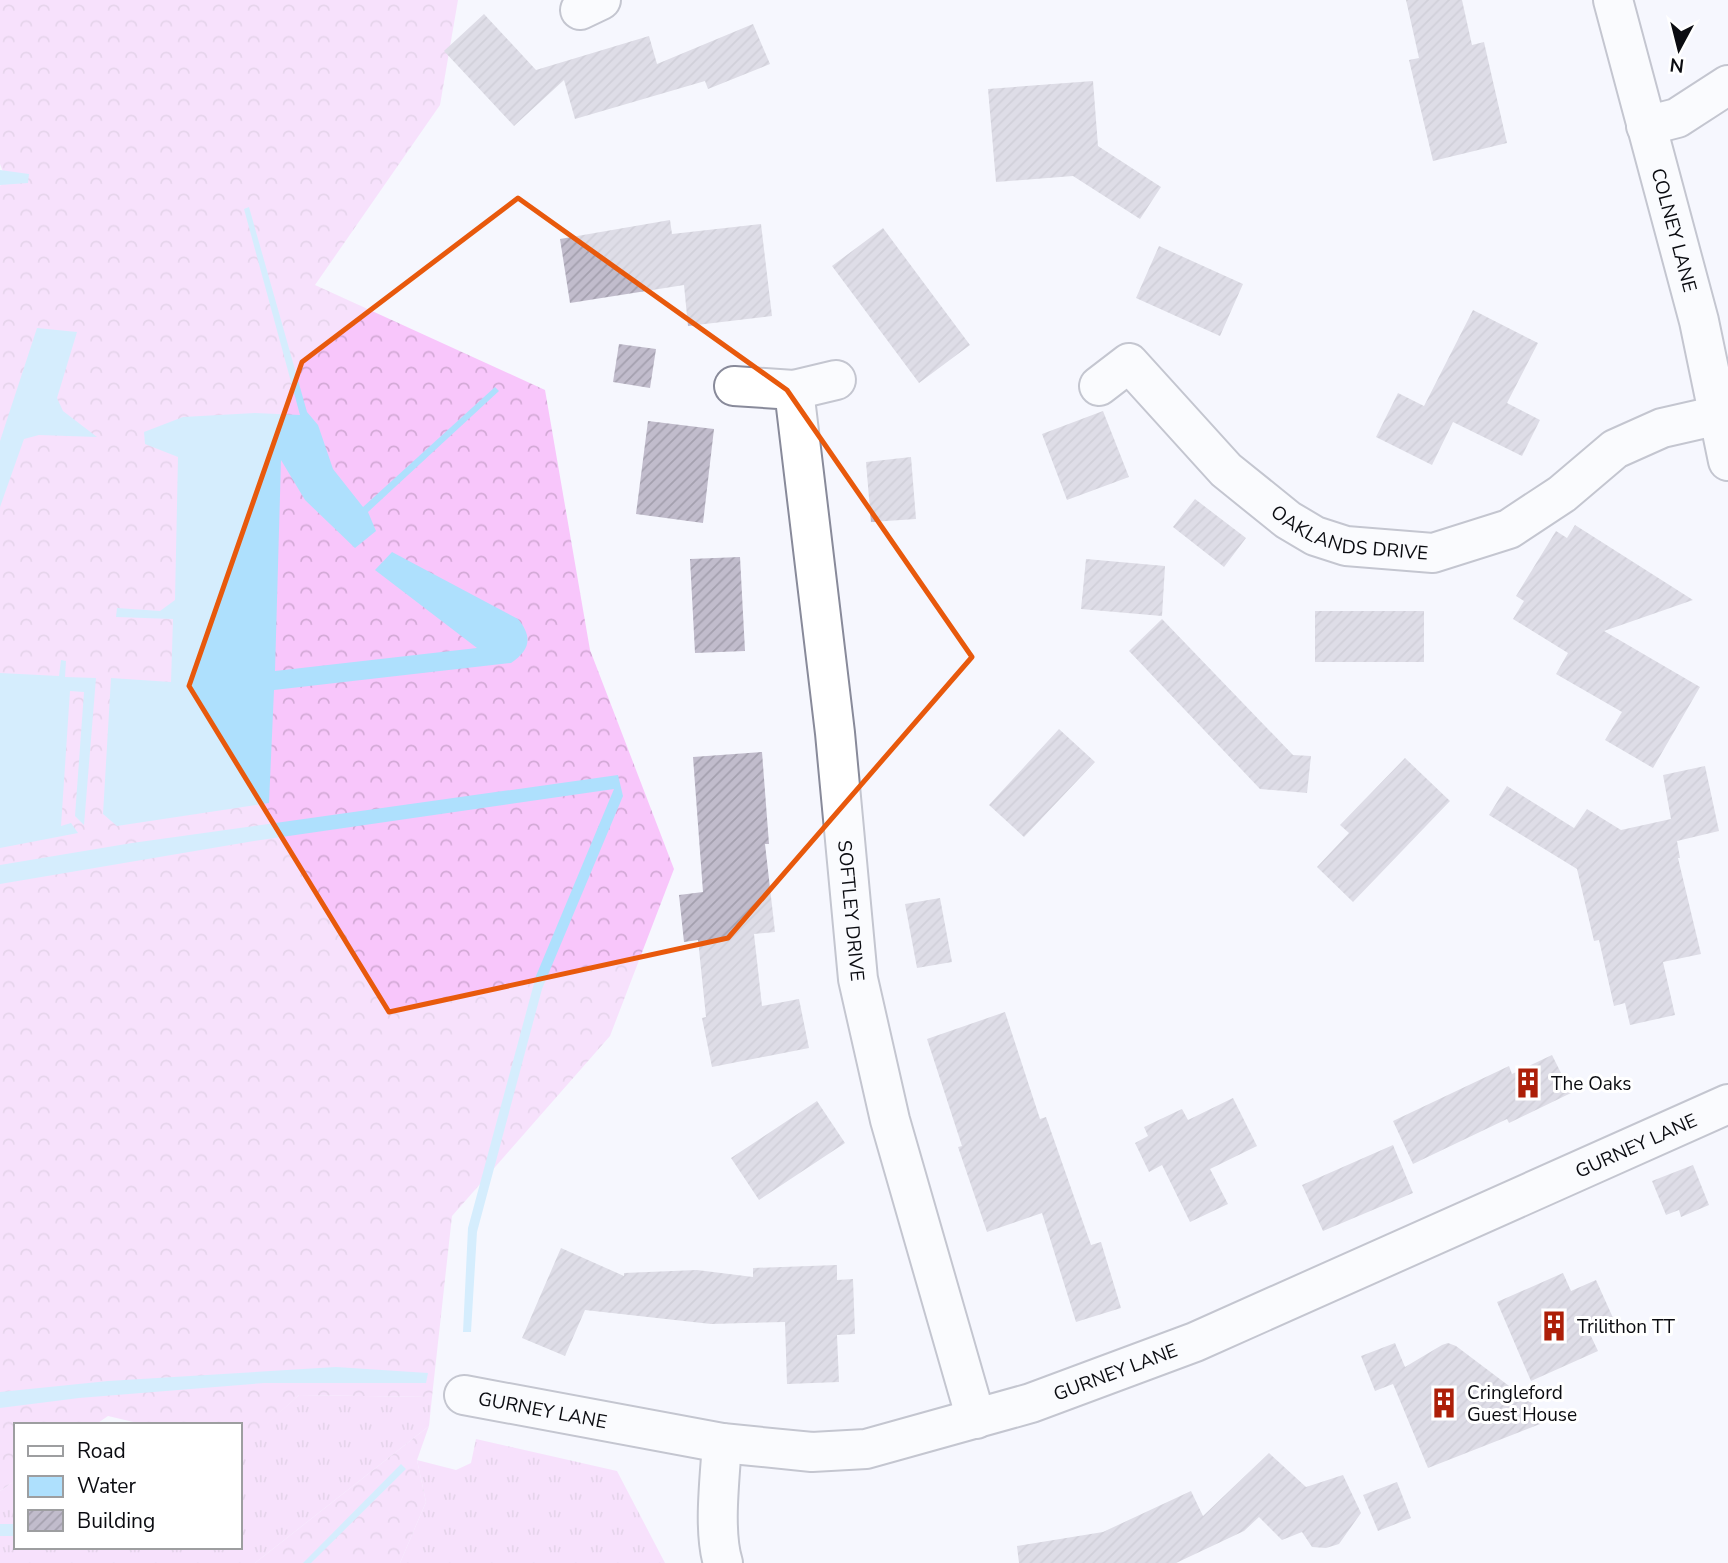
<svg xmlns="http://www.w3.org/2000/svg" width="1728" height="1563" font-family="'Nunito Sans',sans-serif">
  <defs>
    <pattern id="grass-tufts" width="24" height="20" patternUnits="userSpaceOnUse" patternTransform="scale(1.75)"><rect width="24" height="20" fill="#f8c6fb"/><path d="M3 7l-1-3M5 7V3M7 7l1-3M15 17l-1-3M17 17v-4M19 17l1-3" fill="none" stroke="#d3a9d6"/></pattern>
    <pattern id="forest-crowns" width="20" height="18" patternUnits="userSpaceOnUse" patternTransform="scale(1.75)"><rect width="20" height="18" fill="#f8c6fb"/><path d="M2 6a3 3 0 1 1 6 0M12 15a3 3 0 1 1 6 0" fill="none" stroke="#d3a9d6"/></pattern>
    <pattern id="building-hatch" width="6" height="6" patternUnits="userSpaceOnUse" patternTransform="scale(1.75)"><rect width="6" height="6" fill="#c1bccc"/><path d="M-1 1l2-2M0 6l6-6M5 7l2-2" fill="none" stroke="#a4a0ae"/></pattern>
  </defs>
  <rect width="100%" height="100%" fill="#f6f7fe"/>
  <path fill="url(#grass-tufts)" d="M299 1395 432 1397 429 1426 255 1563H0V1491L16 1480V1547H240V1447Z
    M476 1439 617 1471 665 1563H400L426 1502 417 1460 456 1470 471 1463Z"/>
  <path fill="url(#forest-crowns)" d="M0 0H458L440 105 315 285 545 390 590 650 674 869 610 1036 452 1216 432 1397 299 1395 241 1448 240 1425H146L108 1416 95 1425H16V1480L0 1491V186L5 177 0 164Z
    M429 1426 417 1460 426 1502 400 1563H255Z"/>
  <path fill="#aee0fd" d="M0 170 29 174 28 183 0 185Z
    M249 207 307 412 318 425 333 469 363 507 495 387 499 391 368 512 376 531 355 548 305 500 281 460 275 671 477 648 375 570 392 552 518 619C533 637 530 650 511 663L274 690 269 803 117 826 103 814 111 678 171 682 173 619 116 617 117 608 160 611 175 600 178 457 145 444 144 432 183 417 255 413 300 415 244 209Z
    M37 328 77 332 57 398 63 411 97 437 39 435 24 439 0 507V441Z
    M61 660 66 661 65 677 96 678 84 825 75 816 84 692 70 691 61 826 71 823 78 833 0 848V673L59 676Z
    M618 775 623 796 542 989 477 1232 471 1332H463L468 1228 536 976 614 789 254 841 0 884V865L132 843Z
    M336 1367 428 1373 426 1383H264L79 1398 0 1408V1392L108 1381Z
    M401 1464 406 1469 311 1563H303Z"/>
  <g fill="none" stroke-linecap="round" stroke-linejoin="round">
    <path stroke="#aee0fd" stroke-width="12" d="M0 1530H16"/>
  </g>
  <path fill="url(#building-hatch)" d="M1406 0H1462L1472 45 1484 42 1507 143 1433 161 1409 60 1419 58Z
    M484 14 536 70 649 36 657 64 753 24 770 64 708 89 705 81 575 119 564 80 514 126 444 51Z
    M1093 81 1098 146 1161 187 1140 219 1073 176 996 182 988 89Z
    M670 220 672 234 761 224 772 316 688 326 684 285 570 303 560 239Z
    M883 228 970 345 919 383 832 266Z
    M1159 246 1243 284 1220 336 1136 298Z
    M1473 310 1538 343 1507 403 1540 420 1522 456 1453 422 1432 465 1376 437 1398 393 1424 406Z
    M619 344 656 349 650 388 613 382Z
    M1103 411 1129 477 1067 500 1042 434Z
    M648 421 714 429 703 523 636 514Z
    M911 457 916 519 871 522 866 462Z
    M1195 499 1246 538 1224 567 1173 527Z
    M1575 525 1693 600 1604 631 1700 687 1653 768 1605 740 1622 712 1556 674 1568 653 1513 619 1524 601 1516 596 1556 531 1567 538Z
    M740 557 745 651 695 653 690 559Z
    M1086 559 1165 566 1162 616 1081 609Z
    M1315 611H1424V662H1315Z
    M1162 619 1293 755 1311 756 1307 793 1260 789 1129 651Z
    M1059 729 1095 762 1024 837 989 805Z
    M762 752 769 844H765L775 932 754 934 762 1006 799 999 809 1048 712 1067 702 1018 706 1017 698 940 684 942 679 895 703 892 693 757Z
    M1405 758 1450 801 1353 902 1317 867 1349 833 1340 825Z
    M1705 766 1719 831 1677 841 1680 858H1678L1701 954 1663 962 1675 1015 1630 1025 1625 1003 1614 1006 1599 940 1594 941 1577 869 1489 815 1507 786 1574 828 1587 809 1621 830 1671 819 1663 775Z
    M940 898 952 962 917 968 905 904Z
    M1005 1012 1040 1119 1046 1117 1091 1245 1101 1242 1121 1308 1076 1322 1042 1213 987 1232 958 1147 962 1146 927 1039Z
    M1552 1055 1571 1093 1509 1123 1507 1119 1413 1164 1393 1121 1509 1066 1512 1074Z
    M1233 1098 1257 1146 1210 1169 1228 1204 1190 1222 1162 1165 1149 1172 1135 1143 1148 1136 1144 1127 1182 1109 1188 1120Z
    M817 1101 845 1143 759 1200 731 1158Z
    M1393 1145 1413 1193 1323 1231 1302 1185Z
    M1693 1165 1709 1205 1681 1217 1679 1210 1666 1215 1652 1181Z
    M561 1248 624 1276V1273L697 1270 753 1277V1268L837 1265V1280L853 1279 855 1334 837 1335 839 1382 787 1384 785 1322 711 1324 585 1310 565 1356 522 1338Z
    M1563 1273 1571 1291 1596 1280 1614 1320 1589 1332 1598 1351 1531 1381 1497 1302Z
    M1395 1343 1405 1367 1442 1345 1448 1343 1456 1346 1553 1419 1428 1468 1393 1384 1375 1391 1361 1356Z
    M1269 1453 1306 1487 1343 1475 1361 1513 1339 1544 1326 1548 1312 1547 1302 1532 1282 1540 1259 1517 1244 1531 1176 1563H1019L1017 1546 1103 1532 1191 1491 1203 1516Z
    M1397 1482 1411 1518 1378 1531 1363 1495Z"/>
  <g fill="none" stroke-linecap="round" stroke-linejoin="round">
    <g stroke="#888a9a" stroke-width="42">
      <g id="minor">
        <path id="s1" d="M1613 0 1699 321 1728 461"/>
        <path d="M580 10 601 0"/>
        <path d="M1646 126 1677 118 1728 85"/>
        <path id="s2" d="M734 386 794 390 835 733 858 979 890 1120 976 1419"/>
        <path id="s3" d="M1099 386 1129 363 1226 470 1288 520 1315 536 1346 546 1433 553 1509 529 1562 494 1615 449 1662 428 1719 415"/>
        <path d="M794 390 836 380"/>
        <path id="s4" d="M464 1395 722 1443 812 1452 866 1449 1031 1403 1195 1342 1728 1104"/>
        <path d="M722 1443C720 1477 713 1531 723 1563"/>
      </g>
    </g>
    <use href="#minor" stroke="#fff" stroke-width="38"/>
  </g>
  <path d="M0 0H1728V1563H0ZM518 198 787 390 972 657 728 938 389 1012 189 686 302 362Z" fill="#f6f7fe" fill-opacity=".55" fill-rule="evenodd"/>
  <path fill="none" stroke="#e8590c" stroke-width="5" stroke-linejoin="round" d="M518 198 787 390 972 657 728 938 389 1012 189 686 302 362Z"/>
  <defs>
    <g id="building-bare" transform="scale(2.415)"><path d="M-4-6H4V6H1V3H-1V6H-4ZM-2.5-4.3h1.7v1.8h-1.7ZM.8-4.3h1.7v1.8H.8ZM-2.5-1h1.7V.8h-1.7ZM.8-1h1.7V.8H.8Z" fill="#ad1f08" stroke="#fff" stroke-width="2.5" paint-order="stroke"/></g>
  </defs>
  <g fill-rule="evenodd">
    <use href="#building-bare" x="1528" y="1083"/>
    <use href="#building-bare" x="1554" y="1326"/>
    <use href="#building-bare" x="1444" y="1403"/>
  </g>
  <g text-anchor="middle" stroke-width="6" stroke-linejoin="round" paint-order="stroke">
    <g font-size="19" fill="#0b0c11" stroke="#fff">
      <text dy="7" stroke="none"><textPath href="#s1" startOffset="238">COLNEY LANE</textPath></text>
      <text dy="7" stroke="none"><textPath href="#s3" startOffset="326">OAKLANDS DRIVE</textPath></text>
      <text dy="7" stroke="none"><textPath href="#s2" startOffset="584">SOFTLEY DRIVE</textPath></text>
      <text dy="7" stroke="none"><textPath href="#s4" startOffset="1236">GURNEY LANE</textPath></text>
      <text dy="7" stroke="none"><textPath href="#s4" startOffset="668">GURNEY LANE</textPath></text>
      <text dy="7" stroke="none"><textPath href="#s4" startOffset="80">GURNEY LANE</textPath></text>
    </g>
    <g font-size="19" fill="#0b0c11" stroke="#fff" text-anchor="start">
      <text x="1551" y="1090">The Oaks</text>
      <text x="1577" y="1333">Trilithon TT</text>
      <text x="1467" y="1399">Cringleford<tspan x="1467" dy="22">Guest House</tspan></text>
    </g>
  </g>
  <rect x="14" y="1423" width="228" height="126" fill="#ffffff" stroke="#9d9ea0" stroke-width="2"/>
  <rect x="28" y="1446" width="35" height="10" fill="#ffffff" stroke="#9d9ea0" stroke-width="2"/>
  <text x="77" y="1458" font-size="21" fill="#0b0c11">Road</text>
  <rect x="28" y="1476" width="35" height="21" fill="#aee0fd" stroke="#9d9ea0" stroke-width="2"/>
  <text x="77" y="1493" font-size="21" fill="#0b0c11">Water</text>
  <rect x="28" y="1510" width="35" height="21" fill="url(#building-hatch)" stroke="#9d9ea0" stroke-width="2"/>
  <text x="77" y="1528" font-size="21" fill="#0b0c11">Building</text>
  <g transform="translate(1679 49) rotate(187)" stroke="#ffffff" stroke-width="5" paint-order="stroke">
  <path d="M0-5L12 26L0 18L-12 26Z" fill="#0b0c11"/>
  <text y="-10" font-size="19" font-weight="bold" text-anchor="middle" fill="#0b0c11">N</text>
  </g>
</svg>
